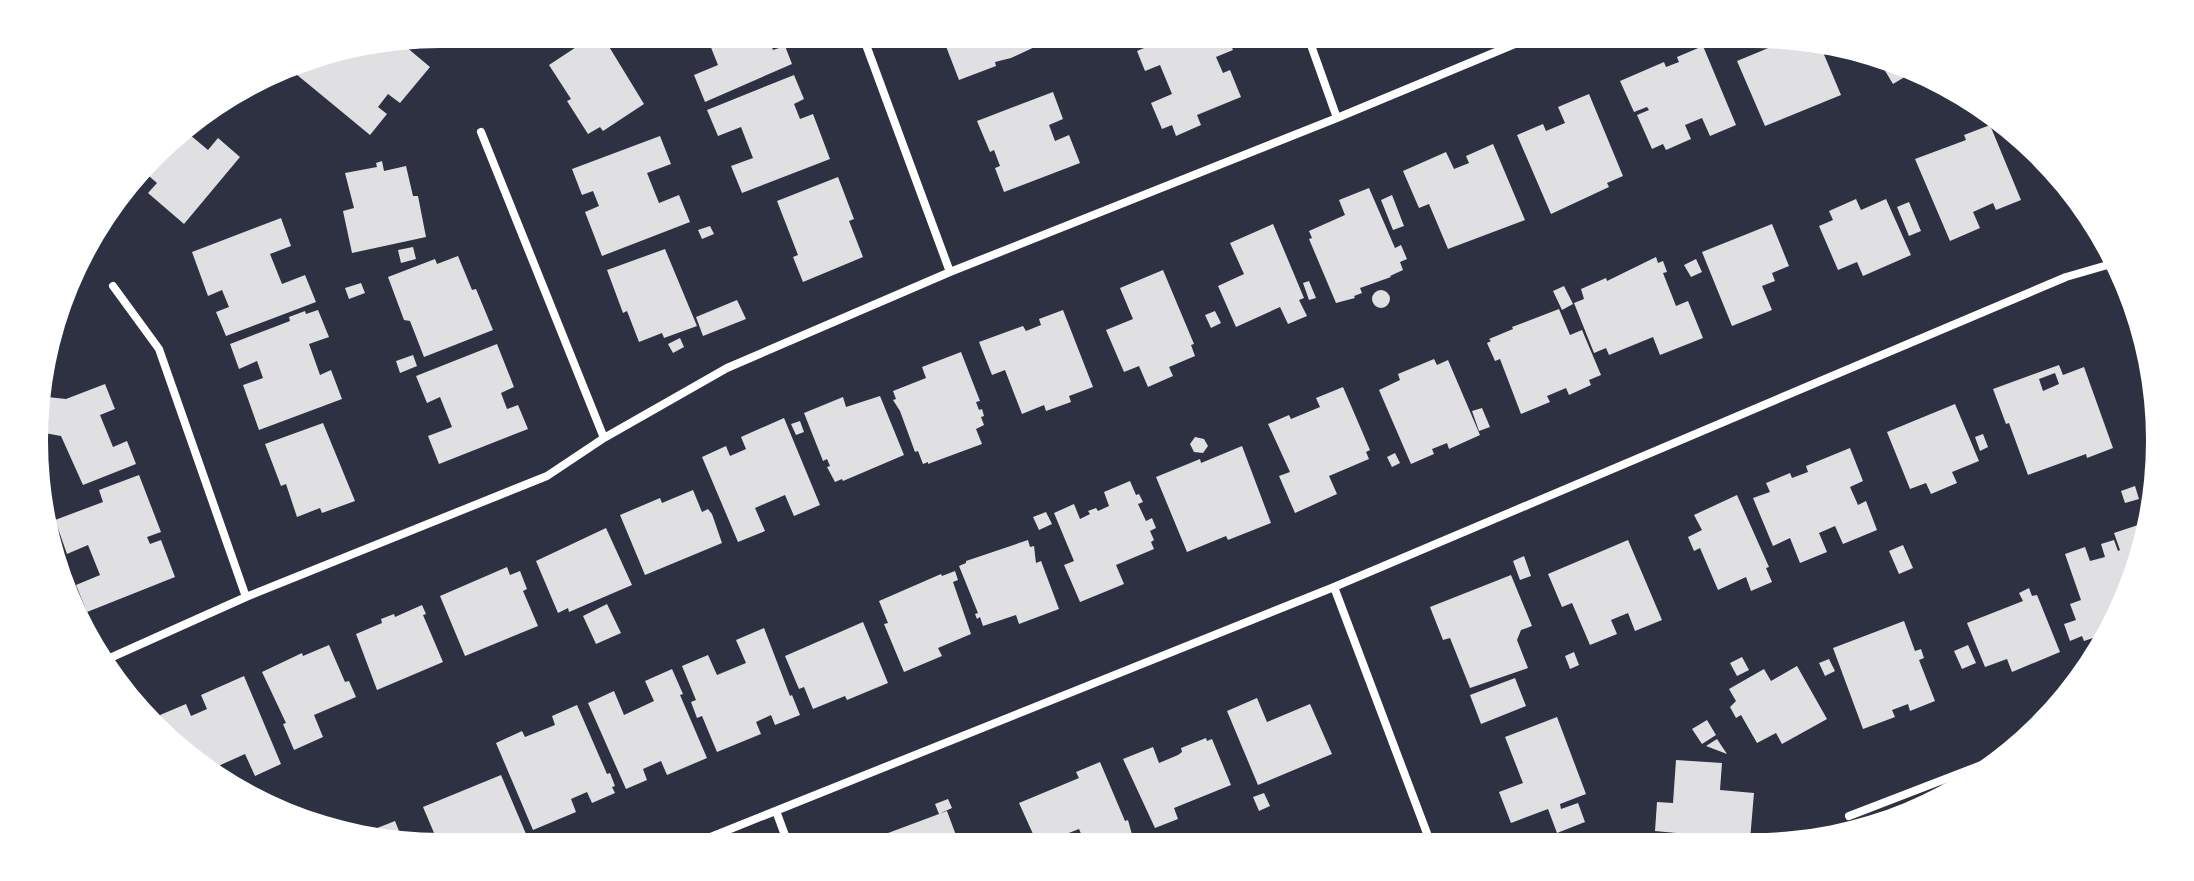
<svg xmlns="http://www.w3.org/2000/svg" width="2194" height="881" font-family="'PT Sans Narrow',sans-serif">
  <rect width="100%" height="100%" fill="#2d3142"/>
  <path fill="#e0e0e3" fill-rule="evenodd" d="M453 34H501L499 48 452 42Z
    M518 34H545L544 43 517 40Z
    M596 34H601L608 45 644 104 603 131 600 127 588 134 567 101 571 99 549 65Z
    M681 34H767L773 50 785 46 792 64 705 102 694 75 718 65 706 35 685 43Z
    M947 34H1037L1041 44 1011 58 995 62 996 66 959 80 942 36Z
    M1177 34H1226L1233 50 1216 57 1223 73 1230 70 1241 97 1197 115 1201 125 1176 136 1172 125 1162 129 1151 103 1172 94 1160 65 1145 71 1137 51Z
    M1782 39 1820 45 1841 95 1765 126 1737 61 1783 42Z
    M399 41 430 67 400 103 388 94 378 107 387 114 370 135 296 74 312 55Z
    M1703 46 1736 125 1710 136 1702 118 1685 125 1691 139 1666 150 1663 144 1652 149 1637 115 1649 110 1647 107 1634 112 1620 81 1664 62 1666 67 1679 62 1677 57Z
    M1875 54 1884 55 1913 72 1893 84Z
    M794 75 804 99 794 104 800 119 813 114 830 159 742 193 731 166 753 158 741 127 718 136 707 110Z
    M1053 92 1063 119 1049 125 1055 141 1069 135 1080 163 1004 192 995 168 1000 166 994 150 990 152 977 121Z
    M1589 94 1623 176 1607 183 1609 187 1551 214 1517 135 1543 124 1546 131 1565 123 1558 107Z
    M1990 125 2021 200 1996 210 1993 203 1973 212 1980 228 1950 241 1915 159 1966 140 1964 135Z
    M183 129 208 150 218 138 240 157 184 224 148 193 157 183 143 171 173 135Z
    M660 136 671 164 647 173 659 203 679 195 690 222 602 256 585 212 599 206 593 191 582 195 572 169Z
    M1493 144 1525 220 1448 249 1429 204 1419 208 1403 171 1446 152 1454 169 1469 163 1466 156Z
    M382 161 384 171 406 166 413 196H418L426 237 352 253 343 211 354 208 345 173 377 167 376 163Z
    M838 177 854 219 849 221 863 257 803 282 793 257 798 255 777 201Z
    M1369 188 1395 248 1401 245 1407 259 1400 262 1403 270 1390 276 1391 277 1360 288 1362 293 1354 296 1355 298 1336 303 1309 239 1312 238 1309 231 1345 215 1339 200Z
    M1392 195 1404 226 1393 230 1381 200Z
    M1856 199 1861 210 1886 199 1911 255 1863 276 1857 262 1838 270 1819 226 1833 220 1829 211Z
    M1909 202 1921 231 1909 236 1897 207Z
    M281 218 291 246 270 254 282 284 305 275 316 302 226 336 216 312 229 307 222 290 208 296 192 252Z
    M1273 224 1304 298 1299 300 1307 316 1288 324 1280 307 1236 327 1218 286 1244 274 1230 243Z
    M1772 224 1789 266 1772 273 1775 281 1762 286 1772 310 1732 326 1702 252Z
    M710 226 714 234 702 239 698 230Z
    M413 247 416 259 401 263 398 250Z
    M665 249 697 326 664 338 662 333 639 342 627 311 623 313 607 270Z
    M458 256 472 290 476 289 493 330 424 357 410 321 404 320 388 277 435 259 437 264Z
    M1656 257 1658 263 1663 261 1667 272 1663 273 1676 306 1688 301 1703 338 1660 355 1653 337 1609 355 1606 348 1594 353 1574 303 1584 299 1581 289 1606 278 1607 281Z
    M1696 259 1702 272 1691 277 1684 265Z
    M1163 270 1194 344 1191 345 1195 356 1169 367 1173 376 1148 387 1139 366 1124 372 1106 330 1133 319 1120 288Z
    M1309 281 1316 298 1309 300 1303 283Z
    M361 283 365 293 349 299 345 288Z
    M1564 286 1573 304 1562 310 1553 291Z
    M1372 299a9 9 0 1 1 18 0a9 9 0 1 1-18 0Z
    M737 300 746 319 703 336 696 317Z
    M1559 309 1570 335 1582 330 1601 375 1589 380 1591 385 1569 395 1566 388 1547 396 1550 402 1521 414 1500 359 1495 361 1487 343 1491 341 1489 339 1513 329 1512 327Z
    M318 310 329 337 309 344 320 375 331 370 342 399 259 430 243 385 263 378 257 361 239 369 230 344 290 321 289 317 305 311 306 314Z
    M1063 310 1093 387 1069 396 1071 402 1046 411 1044 405 1022 414 1005 370 992 375 979 342 1023 326 1026 331 1041 325 1039 319Z
    M1215 311 1221 323 1211 328 1205 315Z
    M680 338 684 347 673 353 668 344Z
    M497 344 514 387 501 393 507 409 518 405 528 429 439 464 428 436 452 427 440 397 427 403 416 376Z
    M961 352 980 401 976 402 979 410 982 409 984 416 981 417 984 425 976 429 982 444 928 464V462L923 464 918 451 915 452 900 411 893 400 896 399 893 391 926 378 922 367Z
    M413 355 417 366 400 373 396 361Z
    M1434 359 1437 365 1448 360 1480 435 1449 449 1447 443 1432 449 1434 454 1411 464 1379 390 1400 380 1398 374Z
    M2059 365 2063 375 2084 367 2113 448 2087 458 2086 454 2028 475 2009 423 2006 424 1993 389ZM2055 373 2059 384 2043 391 2039 379Z
    M105 384 115 409 100 415 113 447 127 441 136 464 83 485 61 436 39 432 38 396 66 399Z
    M1343 387 1370 450 1366 452 1369 459 1329 476 1337 494 1295 513 1279 476 1290 472 1268 424 1289 415 1291 419 1320 407 1316 398Z
    M880 396 904 455 843 481 842 479 835 482 827 467 830 466 827 459 823 461 804 413 843 397 846 407Z
    M1955 404 1979 461 1952 472 1957 483 1931 494 1926 483 1910 489 1887 432Z
    M1482 408 1490 427 1479 431 1472 411Z
    M784 418 820 505 794 516 785 495 755 508 765 531 738 542 702 457 726 446 730 456 746 449 741 437Z
    M800 421 804 432 796 435 791 424Z
    M323 423 355 501 322 513 320 508 297 517 286 484 281 486 265 444Z
    M1983 434 1988 447 1980 451 1975 437Z
    M1195 437 1204 439 1208 446 1203 453 1194 452 1190 444Z
    M1242 446 1271 523 1228 540 1226 536 1187 552 1156 477 1200 459 1201 463Z
    M1850 448 1863 481 1850 487 1858 505 1866 501 1877 530 1843 544 1835 526 1819 533 1827 552 1800 563 1790 538 1773 546 1753 498 1770 492 1766 483 1790 473 1792 478 1808 472 1806 466Z
    M1395 453 1400 463 1392 467 1387 457Z
    M139 475 161 532 147 537 150 544 161 540 175 577 87 612 76 585 100 575 88 545 67 554 55 520 103 502 99 490Z
    M1130 481 1136 495 1139 494 1143 502 1138 504 1146 521 1152 518 1156 528 1150 531 1154 540 1151 542 1154 549 1116 565 1124 584 1080 602 1064 565 1074 561 1054 513 1074 504 1080 519 1090 514 1088 511 1096 508 1098 511 1109 506 1104 492Z
    M2135 486 2139 499 2125 503 2121 491Z
    M693 490 702 512 708 509 712 514 722 543 645 575 620 515 660 498 662 503Z
    M1737 495 1769 567 1766 568 1772 582 1751 591 1746 577 1718 590 1700 548 1694 551 1688 537 1702 530 1694 515Z
    M1046 512 1052 524 1039 530 1033 517Z
    M2141 524 2144 531 2139 571 2108 633 2084 641 2082 636 2070 641 2064 624 2076 620 2070 604 2081 600 2065 554 2085 547 2090 561 2105 557 2101 544 2114 540 2118 551 2120 550 2114 533Z
    M606 528 632 585 569 612 568 608 558 613 536 561Z
    M1028 540 1030 547 1034 546 1036 563 1041 561 1059 609 1019 624 1016 615 983 626 980 617 977 619 975 614 978 613 959 566 966 563V561Z
    M1628 540 1662 620 1635 631 1628 613 1611 620 1617 634 1590 645 1572 603 1562 607 1548 574Z
    M1903 545 1913 568 1899 574 1889 551Z
    M1524 556 1531 576 1520 580 1513 561Z
    M507 567 510 575 520 571 527 589 523 591 538 626 465 656 440 596Z
    M955 571 958 580 953 582 971 634 938 648 942 656 904 672 884 624 888 623 879 601 941 574 942 576Z
    M1511 575 1532 626 1521 630 1517 640 1528 668 1470 688 1450 638 1443 640 1430 607Z
    M2029 588 2032 596 2037 595 2060 652 2012 672 2007 659 1985 667 1967 623 2023 601 2019 593Z
    M607 604 621 633 596 644 583 616Z
    M422 605 426 614 423 615 443 662 377 690 356 634 382 623 381 619 394 614 395 617Z
    M1904 621 1915 651 1921 649 1924 658 1919 660 1935 701 1910 711 1908 704 1892 710 1895 717 1863 729 1833 648Z
    M863 622 888 683 847 700 845 696 813 709 804 687 799 689 785 656Z
    M764 628 790 696 792 695 800 715 775 725 771 715 756 722 761 734 717 752 702 716 697 718 691 702 696 700 682 666 708 655 717 675 746 663 736 640Z
    M329 645 345 682 349 681 356 697 314 715 323 737 294 750 283 724 286 723 262 672 302 653 303 656Z
    M1968 645 1976 663 1962 669 1954 651Z
    M1574 652 1579 665 1570 669 1565 656Z
    M1742 657 1749 670 1737 676 1730 663Z
    M1829 659 1835 671 1825 676 1819 663Z
    M1797 666 1827 719 1782 744 1776 733 1757 743 1741 715 1736 718 1730 707 1736 701 1729 689 1764 669 1771 681Z
    M672 669 683 694 680 695 707 758 667 775 661 761 643 769 647 780 626 789 588 703 614 691 624 715 654 701 645 681Z
    M244 676 281 764 255 776 245 754 216 767 220 777 193 763 170 739 160 715 186 704 191 716 207 709 201 695Z
    M1515 678 1526 706 1481 724 1470 695Z
    M1257 698 1267 722 1310 704 1332 754 1258 785 1227 711Z
    M577 705 607 774 610 773 615 786 612 787 615 793 592 803 587 792 571 799 576 812 533 830 496 743 522 731 525 737 555 725 552 716Z
    M1557 717 1586 794 1560 804 1561 809 1578 803 1585 822 1557 833 1548 809 1511 823 1499 792 1523 783 1505 737Z
    M1707 720 1716 735 1702 744 1692 729Z
    M1206 738 1207 741 1212 739 1231 785 1174 808 1178 819 1155 828 1123 759 1153 747 1159 763 1178 755 1182 752 1181 748Z
    M1717 739 1727 754 1706 746Z
    M1676 760 1722 763 1720 790 1754 793 1750 840 1655 831 1657 802 1673 803Z
    M1100 762 1125 821 1128 820 1134 842 1125 845H1086L1079 829 1038 845 1019 803 1079 778 1076 772Z
    M501 775 526 834 496 847H445L441 838 437 840 423 807Z
    M1264 793 1270 806 1259 811 1253 797Z
    M948 799 952 808 939 814 935 804Z
    M947 811 960 846H875L872 839Z
    M395 821 403 841 362 834Z"/>
  <g fill="none" stroke-linecap="round" stroke-linejoin="round">
    <path stroke="#fff" stroke-width="8" d="M862 34 950 272
      M1307 34 1337 118
      M481 132 604 438
      M113 286 159 349 246 597
      M1334 587 1431 844
      M101 662 246 597 547 476 604 438 727 368 950 272 1337 118 1539 34
      M776 811 789 846
      M1849 816 2010 754
      M688 846 1334 587 2066 277 2118 262"/>
  </g>
  <path d="M0 0H2194V881H0ZM440 48H1754A392 392 0 0 1 2146 440V441A392 392 0 0 1 1754 833H440A392 392 0 0 1 48 441V440A392 392 0 0 1 440 48Z" fill="#fff" fill-rule="evenodd"/>
</svg>
